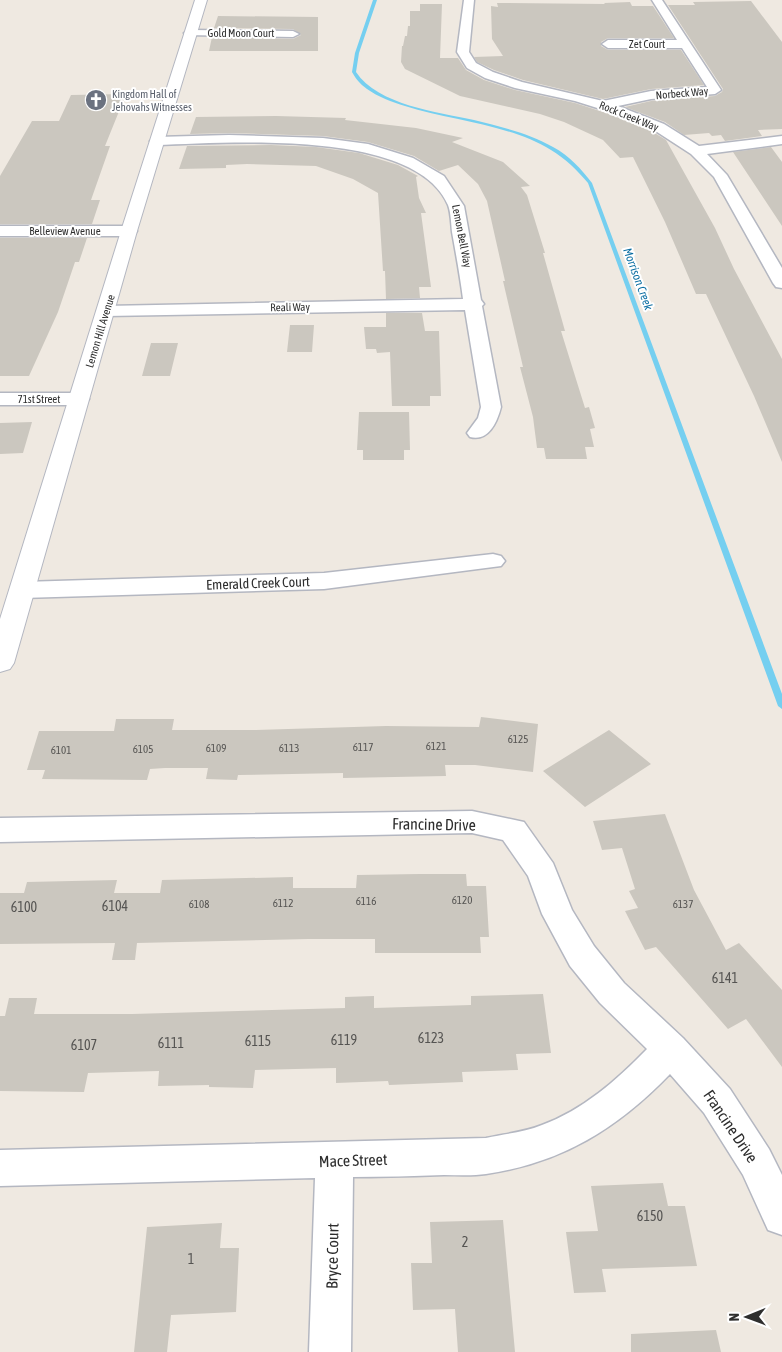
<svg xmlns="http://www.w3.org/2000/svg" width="782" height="1352" font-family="'Asap Condensed',sans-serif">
  <rect width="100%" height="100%" fill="#efe9e1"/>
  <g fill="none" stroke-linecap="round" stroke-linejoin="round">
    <path fill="#75cff0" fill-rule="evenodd" d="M373 0H377L359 53 356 72C378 105 437 112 474 120 501 127 529 133 553 147 570 156 581 169 592 183L782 694V709L778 706 588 183C577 170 566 159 551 150 509 124 452 121 405 106 392 102 378 97 367 89 360 84 356 79 352 72L355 53Z"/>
  </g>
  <path fill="#cbc7bf" d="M751 1 782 42V129L758 130 762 136 725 141 721 135 712 136 709 133 684 135 665 122 625 107 651 101 715 96 722 92 723 89 668 5H695L693 2Z
    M630 2 632 6H653L674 38H608L601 42V46L608 50H681L704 85 651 89 603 99 523 80 494 70 477 62 474 57 503 56 492 39 491 6 498 7 497 3 605 4 604 3Z
    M420 4H442L440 58H458L466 70 484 80 515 90 575 103 609 114 653 132 666 140 715 228 734 269 782 359V462L754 396 706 294H696L665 222 633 157 620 158 603 140 564 122 540 114 460 96 405 69 401 62 402 46H403L405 36H407L408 26H410V11H420Z
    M218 16 318 17V51H209L212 37 293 39 301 35 293 29 214 28Z
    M126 94 105 146H110L91 200H100L92 224H0V176L32 121H59L71 95Z
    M276 116 346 118 345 120 416 128 463 138 452 142 503 162 530 186 521 187 527 195 545 253H543L565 331H561L585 408 589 407 595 428 590 429 594 447H585L587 459H546L544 448H537L533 417 520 367H523L503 281H505L487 201 478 184 458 165 439 171 414 156 368 142 323 136 229 133 190 134 196 117Z
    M271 145 316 147 359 153 398 165 418 176 416 177 419 198 426 213H421L431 287H419L420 298 386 299 385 271H383L378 193 353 179 316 166 247 164 226 165V168L179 169 187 146Z
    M771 147 782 162V226L733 152Z
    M0 238H87L79 262H75L58 312 29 376H0Z
    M386 313H422L425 331H439L441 396H430V406H392L390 352 377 353 376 349H366L364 327H386Z
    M290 325H314L312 352H287Z
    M151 343H178L170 376H142Z
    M359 412H409L410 450H404V460H363V450H357Z
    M32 422 23 453 0 454V423Z
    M481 717 538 724 533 772 475 765H445L446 776 343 778V773L238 775 237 780 206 779 208 768H165L150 769 147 780 42 779 45 770H27L39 731H114L116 719H174L172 730H256L386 726 479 727Z
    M609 730 651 764 585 807 543 771Z
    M665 814 694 890 726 950 739 943 782 990V1067L746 1019 728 1029 656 947 645 950 625 911 638 908 629 891 635 889 622 848 602 850 593 821Z
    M419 874H466L467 886H486L489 937H480L481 953H375V939H308L137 943 135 960H112L115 943 0 944V893H24L27 882 117 880 114 893H160L162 880 293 877V888H356L357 875Z
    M543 994 551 1053 516 1054 518 1070 462 1072 463 1082 389 1085 388 1081 336 1083V1068L255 1070 253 1088 209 1087V1085L158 1086 159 1071 88 1073 84 1092 0 1091V1016H5L9 998H37L34 1014H132L345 1008V997L374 996V1008L471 1005V996Z
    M663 1183 668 1206H685L697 1266 602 1269 606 1292 574 1293 566 1232 598 1231 591 1186Z
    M503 1220 515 1352H458L455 1309 413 1310 411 1263H432L430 1222Z
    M222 1223 220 1248H239L236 1312 171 1315 167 1352H134L147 1227Z
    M716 1330 721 1352H631V1334Z"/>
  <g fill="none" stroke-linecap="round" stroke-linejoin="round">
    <g stroke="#b4b7c1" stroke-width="3">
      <path id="street" d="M464 0H474L469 52 476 63 493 72 522 82 603 101 651 91 707 87 682 48H608L602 44 608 40H677L652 0H662L721 90 715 94 651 99 618 106 664 124 699 146 782 136V144L707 154 727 175 782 268V288L776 287 773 283 714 177 691 154 654 130 610 112 575 101 515 88 485 78 467 68 457 52Z
        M190 30 293 31 299 34 293 37 186 35 184 33Z
        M229 135 323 138 368 144 413 158 444 176 464 206 481 300 484 304 482 306 501 407C497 423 488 442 470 437L467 433 478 418 481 407 465 310 106 316 100 315 97 311 100 307 106 306 463 299C460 276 456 254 452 232 451 223 451 213 448 205 415 128 227 143 157 145L150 141 157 137Z
        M0 226H129L135 228 137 231 135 234 129 236H0Z
        M0 393H79L86 395 89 399 86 403 79 405H0Z
        M493 554 501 556 505 561 501 566 324 589 22 598 13 595 10 590 13 585 22 582 324 573Z
        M472 811 524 822 553 863 572 910 594 946 624 983 683 1038 730 1089 769 1149 782 1175V1235L768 1230 743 1175 704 1113 670 1074C618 1128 562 1163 486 1174 473 1176 458 1175 444 1175 414 1176 383 1177 353 1177L351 1352H309L315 1178 0 1186V1150L486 1138C504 1134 525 1132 542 1125 583 1110 617 1080 647 1049L600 1003 570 966 542 914 528 876 503 840 472 833 0 842V818Z"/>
    </g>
    <g stroke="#b4b7c1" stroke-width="2">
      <path id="secondary" d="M195 0H207L137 231 14 663 10 669 0 672V619L121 231Z"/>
    </g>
    <use href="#street" fill="#fff" fill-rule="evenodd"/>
    <use href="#secondary" fill="#fff" fill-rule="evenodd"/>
  </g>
  <defs>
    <g id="church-disc" transform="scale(1.125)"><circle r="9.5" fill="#6b7280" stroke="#fff"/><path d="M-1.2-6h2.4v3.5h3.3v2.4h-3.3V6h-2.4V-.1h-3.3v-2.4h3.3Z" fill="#fff"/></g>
  </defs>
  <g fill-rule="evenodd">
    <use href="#church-disc" x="96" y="100"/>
  </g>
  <g text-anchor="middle" stroke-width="4" stroke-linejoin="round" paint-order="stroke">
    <g font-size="11" fill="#2e2e2e" stroke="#fff">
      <text x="241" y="37">Gold Moon Court</text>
      <text x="647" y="48">Zet Court</text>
      <text transform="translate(682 93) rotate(-5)" y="4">Norbeck Way</text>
      <text transform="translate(629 116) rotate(22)" y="4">Rock Creek Way</text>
      <text x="65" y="235">Belleview Avenue</text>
      <text transform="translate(462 236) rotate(79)" y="4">Lemon Bell Way</text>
      <text transform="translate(290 307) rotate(-1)" y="4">Reali Way</text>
      <text transform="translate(100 331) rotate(-73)" y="4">Lemon Hill Avenue</text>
      <text x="39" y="403">71st Street</text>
    </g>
    <g font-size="11" fill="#5b616d" stroke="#fff" text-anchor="start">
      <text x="112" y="98">Kingdom Hall of<tspan x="112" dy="13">Jehovahs Witnesses</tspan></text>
    </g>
    <g font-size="11" fill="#555452">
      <text x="518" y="743">6125</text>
      <text x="436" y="750">6121</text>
      <text x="363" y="751">6117</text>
      <text x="216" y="752">6109</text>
      <text x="289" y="752">6113</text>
      <text x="143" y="753">6105</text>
      <text x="61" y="754">6101</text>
      <text x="462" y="904">6120</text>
      <text x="366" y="905">6116</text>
      <text x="283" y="907">6112</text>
      <text x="199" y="908">6108</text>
      <text x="683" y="908">6137</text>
    </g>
    <g font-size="12" font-style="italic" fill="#0d6fa3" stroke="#fff">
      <text transform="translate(638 279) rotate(70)" y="4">Morrison Creek</text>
    </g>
    <g font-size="14" fill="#2e2e2e" stroke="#fff">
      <text transform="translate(258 583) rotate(-2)" y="5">Emerald Creek Court</text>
    </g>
    <g font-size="14" fill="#555452">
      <text x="115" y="911">6104</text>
      <text x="24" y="912">6100</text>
      <text x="725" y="983">6141</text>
      <text x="431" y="1043">6123</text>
      <text x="344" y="1045">6119</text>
      <text x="258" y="1046">6115</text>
      <text x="171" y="1048">6111</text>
      <text x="84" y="1050">6107</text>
      <text x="650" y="1221">6150</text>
      <text x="465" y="1247">2</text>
      <text x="191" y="1264">1</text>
    </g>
    <g font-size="16" fill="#2e2e2e" stroke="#fff">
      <text transform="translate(434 824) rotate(1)" y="6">Francine Drive</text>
      <text transform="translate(731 1126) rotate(56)" y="6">Francine Drive</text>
      <text transform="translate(353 1160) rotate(-2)" y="6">Mace Street</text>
      <text transform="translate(332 1256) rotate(-89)" y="6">Bryce Court</text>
    </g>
  </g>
  <g transform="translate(747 1317) rotate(269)" stroke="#ffffff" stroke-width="4" paint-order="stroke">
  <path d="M0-4L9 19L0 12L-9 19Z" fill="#2e2e2e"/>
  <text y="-8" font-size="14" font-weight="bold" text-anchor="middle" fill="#2e2e2e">N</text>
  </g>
</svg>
